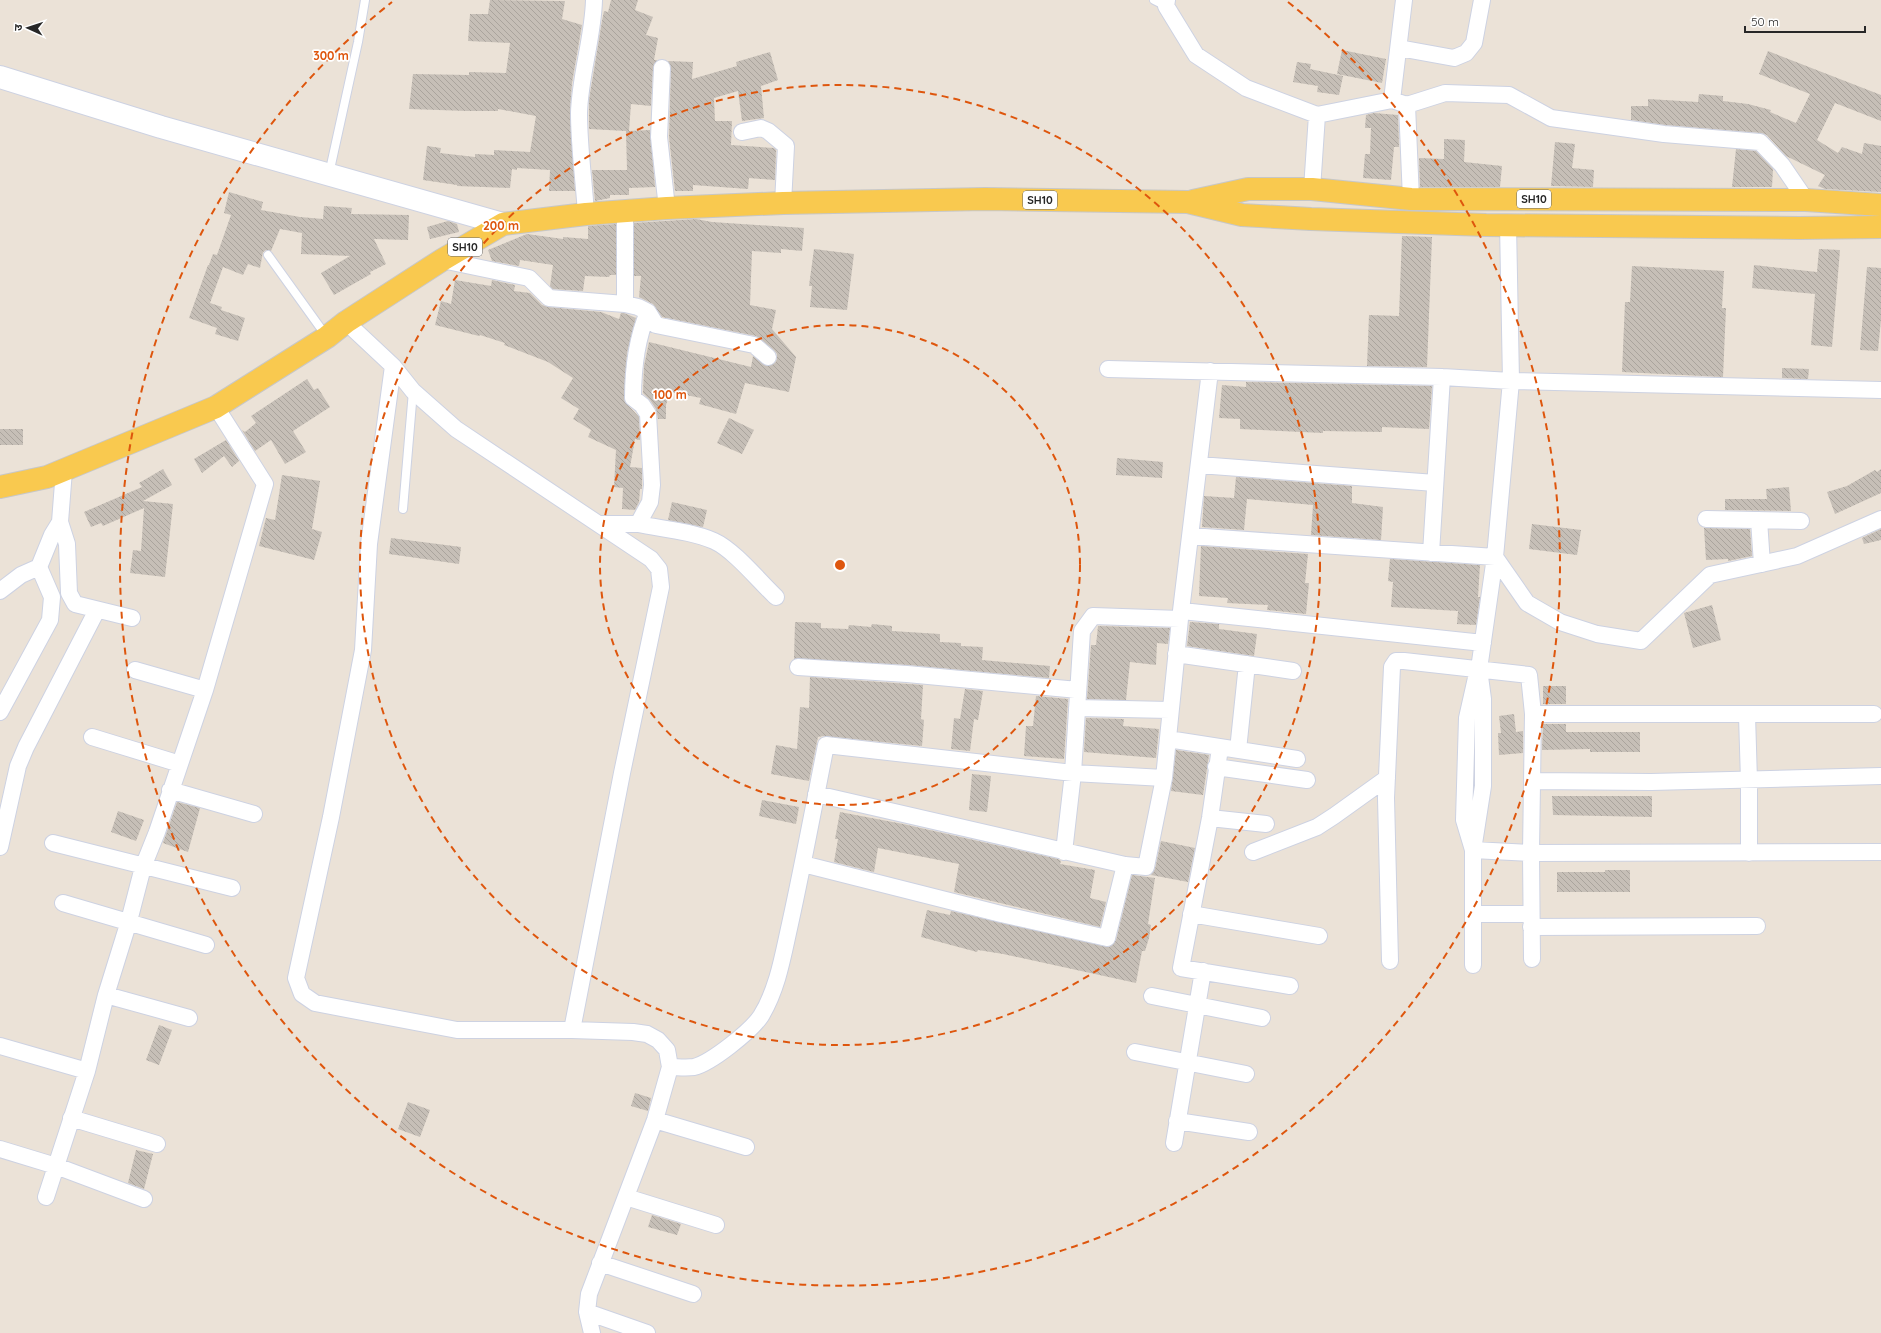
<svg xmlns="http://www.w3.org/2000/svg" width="1881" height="1333" font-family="Quicksand,'Noto Sans Devanagari',sans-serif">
  <defs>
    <pattern id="building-back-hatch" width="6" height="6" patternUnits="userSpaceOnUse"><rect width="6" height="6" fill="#c6bfb7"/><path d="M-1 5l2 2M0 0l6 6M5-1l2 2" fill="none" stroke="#aaa49d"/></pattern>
  </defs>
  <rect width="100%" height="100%" fill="#ebe2d7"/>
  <path fill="url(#building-back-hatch)" d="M490 0 565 1 562 19 582 25 572 83 570 112 575 191H549L550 170 517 168V170L512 169 510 188 457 186V185L423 180 427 146 441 148 440 153 475 157V154L494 155V150L530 152 536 116 498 109V111H467L409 109 413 74 469 75V72L506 73 510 43 468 41 470 14H488Z
    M611 0H638L635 10 653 17 646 35 658 38 654 60H657L653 68 651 106 631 104 629 131 650 130 655 187 629 188V195H610V198L595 201 592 170H627L626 131 589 129V100L602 21 604 11 608 12Z
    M1342 50 1386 59 1382 83 1337 74Z
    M1768 51 1881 95V121L1835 103 1817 140 1838 153 1842 147 1862 154 1864 143 1881 146V192L1825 189 1818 186 1825 175 1786 156 1767 135 1761 133 1665 125 1631 120V106H1648V99L1698 102 1699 94 1723 96V101L1748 104 1771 110 1770 112 1796 123 1810 94 1759 74Z
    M770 52 778 80 761 86 764 118 742 121 738 91 714 98 715 121H732L731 145 774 148 776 150 775 180 749 178 748 189 693 185V191H675L669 137 671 68 668 61 693 62 692 79 737 66 736 62Z
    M1297 62 1311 64 1310 69 1343 76 1339 95 1317 92 1318 86 1293 82Z
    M1374 113 1398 115 1399 147H1394L1391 180 1363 178 1365 154H1370L1371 128H1365L1366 115Z
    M1444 139 1465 140 1464 162 1502 166 1500 187H1420L1419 158 1444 159Z
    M1555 142 1575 144 1572 168 1594 170 1593 187 1551 186Z
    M1736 149 1756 151 1773 169 1772 187H1732Z
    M229 192 263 202 261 210 300 217 323 219 324 206 352 208 351 214 409 215 408 240 374 239 386 264 370 272 371 274 334 295 321 273 350 256 301 254 302 233 280 229 271 251 266 250 263 252 260 268 248 264 243 275 223 267 210 303 222 307 221 310 245 318 238 341 215 334 217 328 189 318 208 265H209L213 254 217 255 231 215 224 213Z
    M696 219 712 222 804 228 802 251 781 249V253L752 251 750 305 776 310 772 329 796 357 789 392 745 383 736 414 699 404 701 398 670 392 666 405V419H658L656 409 650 400 643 393 644 366 649 342 751 367 753 356 767 366 775 363 777 359V354L774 350 756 336 662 317 653 304 639 297 641 276H634V223Z
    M448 221 457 224 459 232 430 239 427 227Z
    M616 224V275H610L609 277 585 276 583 291 553 289 550 286 553 265 520 260 519 266 492 261 488 250 527 234 563 239V237L588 239V226Z
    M1402 236 1432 237 1427 367 1367 366 1369 315 1399 316Z
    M814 249 854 254 847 310 810 307 812 286H809Z
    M1819 249 1840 250 1832 347 1811 345 1815 294 1752 288 1754 265 1817 272Z
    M1632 266 1724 271 1722 308H1726L1723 377 1622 372 1625 302H1630Z
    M1867 267 1881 268V319L1878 351 1860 350Z
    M455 280 491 286 492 280 515 285 514 291 530 293 542 305 548 307 601 312 619 319 621 313H624L636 318 627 353 624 398 625 402 639 417 640 440 635 439 630 467 642 468V489H640L639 502 635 510 622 509 623 488 614 487 616 450 588 437 591 430 573 419 579 409 561 398 573 378 548 362 504 345 505 343 480 335 479 336 435 325 441 301 451 304Z
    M1782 368 1809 369 1808 379 1782 378Z
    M307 379 314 390 318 388 330 407 293 431 306 452 285 464 271 440 255 451 242 430 245 432 256 423 251 416Z
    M1246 382 1432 386 1429 429 1382 427V432L1323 431V433L1240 429V419L1219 418 1222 385 1246 387Z
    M729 418 754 430 742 454 717 443Z
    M0 429H23V445H0Z
    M226 440 239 461 232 467 224 456 202 473 194 459Z
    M1117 458 1163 462 1162 478 1116 475Z
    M163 469 172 485 143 501 173 504 165 577 130 573 133 550 141 551 144 508 103 526 101 523 91 527 84 512 142 487 139 483Z
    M1881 469V493L1835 514 1827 492 1847 486 1875 470 1877 472Z
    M282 475 320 481 312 529 322 532 314 560 259 546 266 518 275 520Z
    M1236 477 1352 486V503L1383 507 1381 540 1311 535 1313 505 1247 499 1244 530 1202 527 1204 496 1234 498Z
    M1789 487 1791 511 1725 510V499H1767L1766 489Z
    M672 502 707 510 703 527 668 520Z
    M1532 524 1581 530 1577 555 1529 549Z
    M1704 528 1750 529 1752 556 1728 561V559L1706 560Z
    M1881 529V540L1864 544 1862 538Z
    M391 538 461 547 459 564 389 554Z
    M1201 546 1308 554 1305 583H1309L1306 614 1267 610 1268 605 1227 603 1228 598 1199 596Z
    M1390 559 1480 565 1478 597H1480L1476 625 1457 624 1458 611 1391 607 1393 582 1388 581Z
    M1712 605 1721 640 1693 648 1684 613Z
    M795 622 821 623V628L848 629 849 625 871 627 872 624 892 626V631L940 634V642L961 643V646L983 647 982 660 1050 666 1049 678 908 665 794 659Z
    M1190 622 1219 624V629L1257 634 1254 656 1187 646Z
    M1098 626 1170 628 1168 644 1157 643 1156 665 1130 662 1126 700 1087 699 1091 645H1096Z
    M810 677 923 685 921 719 924 720 922 746 823 736 818 737 809 781 771 774 776 745 797 749 800 707 809 708Z
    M1543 686H1566V704H1543Z
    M965 689 983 691 978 720 974 719 970 751 951 749 954 718 960 719Z
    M1036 696 1068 699 1064 759 1024 756 1026 726H1033Z
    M1514 714 1516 732 1523 731V753L1499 755 1498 733H1501L1499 716Z
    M1086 718 1124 719 1123 726 1159 729 1156 758 1084 752Z
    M1543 724H1566V732H1640V752H1590V749L1542 750Z
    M1176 750 1209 755 1203 795 1171 791Z
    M972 774 991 776 987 812 969 810Z
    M1552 796H1652V817L1553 815Z
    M762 800 799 807 796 824 759 816Z
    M177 802 200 808 188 852 163 843Z
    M118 811 144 820 136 841 111 832Z
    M840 812 903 824 1058 859 1061 861 1060 864 1095 870 1090 898 1106 902 1100 927 954 892 959 864 878 848 874 872 834 862 838 839H835Z
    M1161 841 1195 848 1188 882 1151 875 1155 869Z
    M1605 870H1630V892H1557V872H1605Z
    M1132 875 1155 878 1148 924 1151 925 1149 938 1145 951H1142L1136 983 1003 954 978 950 977 952 921 937 927 910 950 915 951 911 1109 947 1116 940Z
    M159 1025 172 1030 159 1065 146 1060Z
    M635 1093 651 1098 648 1111 631 1106Z
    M408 1102 430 1110 420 1137 398 1129Z
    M136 1150 153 1154 144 1189 128 1183Z
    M652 1215 681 1224 677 1235 648 1227Z"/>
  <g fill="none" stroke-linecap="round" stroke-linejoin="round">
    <g stroke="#cdd2e2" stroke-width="10">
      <path id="lane" d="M1154 0 1166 6
        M329 174 358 42 365 0
        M268 255 327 337
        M403 509 413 391"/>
    </g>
    <g stroke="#cdd2e2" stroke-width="18">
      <path id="street" d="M1167 0 1166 6 1196 55 1246 88 1317 115 1312 189
        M1399 48 1454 58 1466 53 1474 43 1482 0
        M662 68 659 137 667 208
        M1392 100 1404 0
        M1407 105 1411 199
        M1317 115 1392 100 1407 105 1445 93 1509 95 1551 118 1664 134 1760 142 1782 165 1806 200
        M742 132 761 128 768 131 786 146 783 203
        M586 214C584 181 579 147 579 113 580 75 593 38 594 0
        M442 260 529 278 549 298 625 304 638 307 648 312C637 338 633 370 633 398L642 405 648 414 652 485 650 502 638 524H601
        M625 304V211
        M648 312 656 325 754 345 768 357
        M346 322 393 366 413 391 456 429 651 559 659 569 661 587 622 773 572 1030
        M393 366 369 544 363 650 331 817 296 978 302 994 315 1003 457 1030H572L633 1032 647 1034 658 1040 667 1050 670 1067C677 1067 686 1068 694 1067 711 1063 751 1031 761 1016 778 988 783 955 790 924 803 865 814 805 826 745L1073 773 1164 778
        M1108 369 1442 377 1511 381 1881 390
        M1199 465 1435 483
        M64 470 60 522 67 544 69 593 75 604 132 618
        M1706 519 1801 521
        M1759 520 1762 564
        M638 524C663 529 691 531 714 541 734 550 759 581 776 597
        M1190 536 1495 557 1527 603 1560 622 1597 634 1641 641 1710 575 1797 556 1881 519
        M1431 553 1442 377
        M0 591 21 575 39 567 52 535 60 522
        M1182 611 1483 643
        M1176 654 1293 671
        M798 667 907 674 1078 690
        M135 670 205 690
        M1476 678 1467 718 1464 820 1473 850 1531 853 1881 852
        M1077 708 1170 710
        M0 712 50 620 52 597 39 567
        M1747 715 1749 781V853
        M92 737 180 764
        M1168 739 1297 759
        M1220 748 1210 818 1181 968 1290 986
        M1238 750 1247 664
        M1216 767 1307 780
        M1532 781 1651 782 1881 776
        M170 790 254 814
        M816 794 1125 865 1146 867 1164 778 1180 619 1210 371
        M1210 818 1266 824
        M53 843 232 888
        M0 847 18 766 26 747 97 610
        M1064 852 1073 773 1082 631 1093 616 1180 619
        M1253 852 1317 827 1334 816 1387 778
        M803 864 1001 914 1107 938 1125 865
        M63 903 206 945
        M1191 914 1319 936
        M1473 914H1531
        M1531 927 1757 926
        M1532 959 1531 853 1533 714
        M1390 961 1386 798 1392 667 1396 661H1404L1529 675 1533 714H1874
        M1473 965V850L1483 786V699L1479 669 1495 557 1511 381 1508 224
        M106 995 189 1018
        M1152 996 1262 1018
        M0 1046 87 1071
        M1135 1052 1246 1074
        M71 1118 157 1144
        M655 1120 746 1147
        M1177 1121 1249 1132
        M1174 1143 1203 971
        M0 1149 56 1166 144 1199
        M46 1197 87 1071 106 995 129 921 143 867 157 832 205 690 265 484 216 407
        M626 1197 716 1225
        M600 1263 693 1294
        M587 1312 647 1333
        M592 1333 587 1312 589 1294 655 1120 670 1067"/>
    </g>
    <g stroke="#cdd2e2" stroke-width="24">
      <path id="secondary" d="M0 77 161 127 503 224"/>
    </g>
    <g stroke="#c7c7c7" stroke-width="24">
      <path id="primary" d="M1193 201 1248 189H1312L1411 199 1806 200 1881 205
        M0 487 47 477 216 407 327 337 346 322 442 260 503 224 586 214 667 208 783 203 985 199 1188 202 1242 215 1311 219 1486 225 1799 228 1881 227"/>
    </g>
    <use href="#lane" stroke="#fff" stroke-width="8"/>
    <use href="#street" stroke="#fff" stroke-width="16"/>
    <use href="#secondary" stroke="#fff" stroke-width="22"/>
    <use href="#primary" stroke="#f9c94f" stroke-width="22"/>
  </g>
  <g fill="none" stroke="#de560d" stroke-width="2" stroke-dasharray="7 5">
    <circle cx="840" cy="565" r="240"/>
    <circle cx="840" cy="565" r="480"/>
    <path d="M1288 2A720 720 0 1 1 392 2"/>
  </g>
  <g text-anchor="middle" stroke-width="3.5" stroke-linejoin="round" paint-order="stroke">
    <g fill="#fff" stroke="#686868" stroke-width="1">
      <rect x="1517" y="190" width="34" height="18" rx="3"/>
      <rect x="1023" y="191" width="34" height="18" rx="3"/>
      <rect x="448" y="238" width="34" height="18" rx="3"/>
    </g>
    <g font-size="11" font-weight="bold" fill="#272727">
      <text x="1534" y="203">SH10</text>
      <text x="1040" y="204">SH10</text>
      <text x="465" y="251">SH10</text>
    </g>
  </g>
  <circle cx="840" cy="565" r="6" fill="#de560d" stroke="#fff" stroke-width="2"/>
  <g font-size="12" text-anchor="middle" font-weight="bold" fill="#de560d" stroke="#fff" stroke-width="3.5" stroke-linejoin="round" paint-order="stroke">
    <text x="331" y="60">300 m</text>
    <text x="501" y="230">200 m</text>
    <text x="670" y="399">100 m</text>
  </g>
  <g transform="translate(28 28) rotate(273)" stroke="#ffffff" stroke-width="3" paint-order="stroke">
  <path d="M0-3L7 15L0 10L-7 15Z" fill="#272727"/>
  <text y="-6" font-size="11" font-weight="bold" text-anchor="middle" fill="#272727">उ</text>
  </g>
  <path d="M1745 26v6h120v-6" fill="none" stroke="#272727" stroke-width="2"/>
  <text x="1751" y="26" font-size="12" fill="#272727" stroke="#ffffff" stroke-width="3" paint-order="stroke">50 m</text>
</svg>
